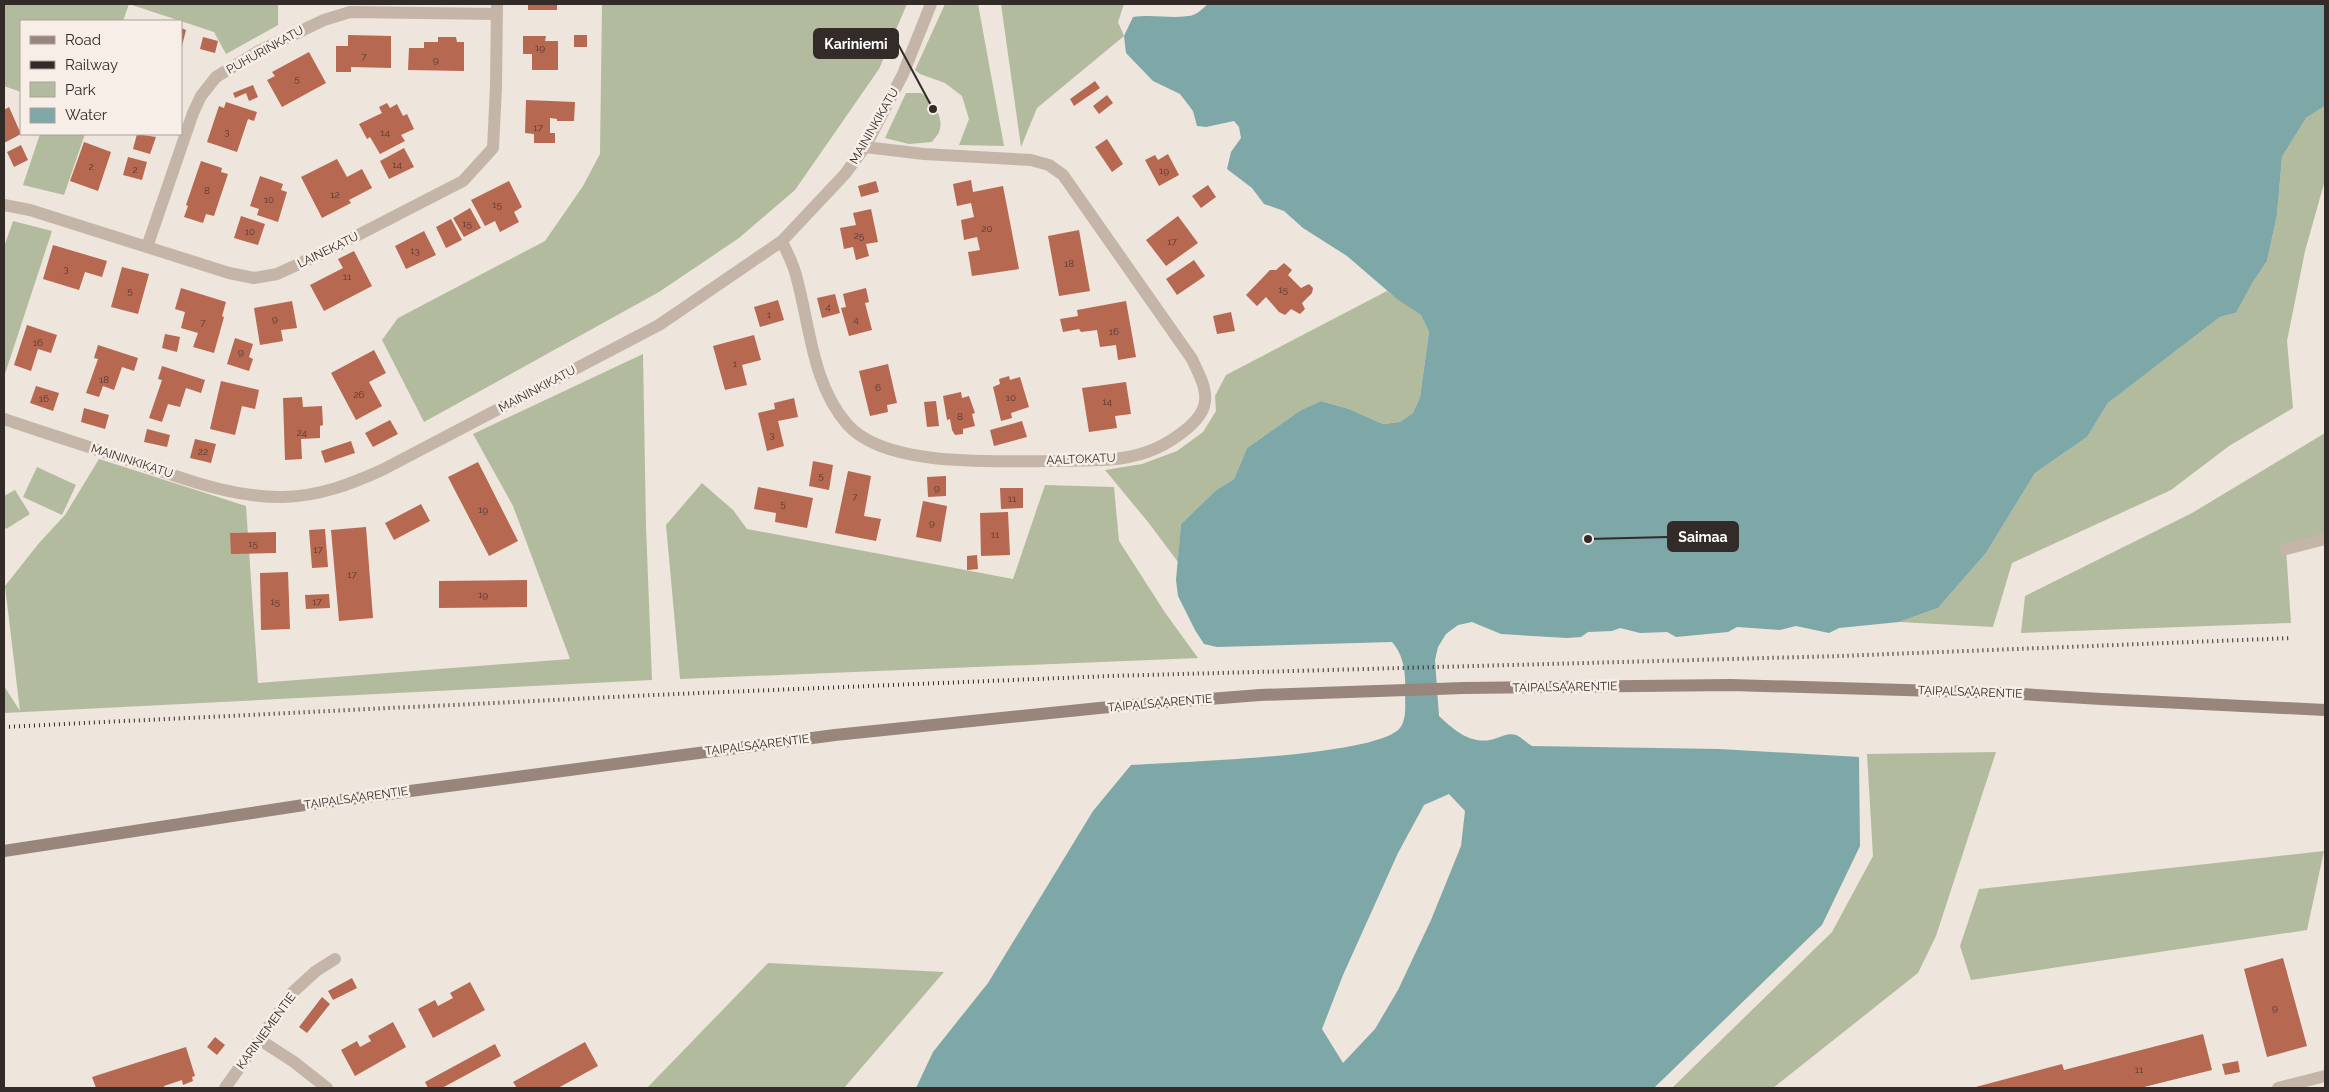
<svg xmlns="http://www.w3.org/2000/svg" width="2329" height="1092" font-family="Raleway,sans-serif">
  <rect width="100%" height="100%" fill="#eee5dc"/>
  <path fill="#b2bb9d" d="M4 4H278V25L226 54 214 32 129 4 123 21H21V92L4 86Z
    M602 4H907L879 69 795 190 739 238 659 292 424 422 382 340 398 318 545 241 583 186 600 154Z
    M945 4H978L1004 146 959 145 969 119 962 96 945 83 920 74 915 70Z
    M1001 4H1124L1118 22 1124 36 1037 108 1021 147Z
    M906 93H921C932 100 945 117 939 132 938 135 934 139 932 142L909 144 885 138Z
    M2325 106V180L2305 251 2287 341 2293 408 2229 446 2171 490 2012 563 1993 627 1899 622 1938 608 1986 553 2035 473 2087 437 2108 403 2220 317 2236 313 2253 282 2267 261 2277 215 2282 157 2306 118Z
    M40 134H85L64 195 23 185Z
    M13 221 52 231 4 377V247Z
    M1387 291 1421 315 1429 332 1420 397 1413 413 1400 422 1383 424 1349 409 1321 401 1301 410 1247 448 1234 479 1215 491 1181 524 1178 562 1148 522 1105 470 1142 464 1177 451 1203 432 1216 411 1215 396 1226 375Z
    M643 354 646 527 652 680 4 713V686L20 711 5 586 39 543 65 515 99 459 246 506 258 683 570 659 513 506 473 434Z
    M2325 433V539L2286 549 2291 623 2021 633 2025 596 2192 513Z
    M37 467 76 485 62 515 23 497Z
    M702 483 733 510 747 529 1013 579 1045 485 1114 487 1119 541 1166 614 1198 658 680 679 666 525Z
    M15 490 30 514 6 529 4 525V496Z
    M1996 752 1936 936 1918 973 1773 1088H1672L1832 932 1873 856 1867 754Z
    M2324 851 2307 930 1971 980 1960 946 1979 889Z
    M768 963 944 972 844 1088H647Z"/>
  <path fill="#7ea7a8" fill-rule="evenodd" d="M1208 4H2325V106L2306 118 2282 157 2277 215 2267 261 2253 282 2236 313 2220 317 2108 403 2087 437 2035 473 1986 553 1938 608 1899 622 1839 628 1829 633 1796 626 1780 630 1737 627 1728 632 1676 637 1667 632 1640 633 1620 628 1612 631 1588 632 1581 637 1567 638 1501 634 1472 622 1458 625 1446 634 1438 647 1435 660 1439 716C1455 731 1473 747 1497 738 1503 736 1509 733 1516 735 1521 737 1527 743 1532 746L1719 749 1859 757 1860 846 1822 925 1654 1088H916L933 1052 988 983 1093 811 1131 765C1176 762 1376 757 1400 728 1407 719 1405 703 1405 692 1406 674 1404 655 1392 642L1217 647 1204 644 1195 630 1178 596 1176 580 1181 524 1215 491 1234 479 1247 448 1301 410 1321 401 1349 409 1383 424 1400 422 1413 413 1420 397 1429 332 1421 315 1397 299 1347 256 1303 228 1284 211 1264 204 1252 188 1227 169 1231 152 1241 138 1239 127 1234 121 1206 127 1197 126 1193 111 1180 94 1153 81 1126 53 1124 36 1133 17C1154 14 1170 19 1188 16 1196 16 1202 9 1208 4ZM1449 794 1465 811 1461 846 1431 920 1398 990 1375 1029 1343 1063 1322 1029 1343 975 1398 853 1424 805Z"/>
  <path fill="#b66851" d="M528 4H557V10H528Z
    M181 28 186 30 182 46H181Z
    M348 35 391 36V68L351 67V72H336V46H348Z
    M574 35H587V47H574Z
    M523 36H546L545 41H558V70H532V54H523Z
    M203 37 218 41 215 53 200 49Z
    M438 37H456L457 42H464V71L408 70 409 48H424V42H438Z
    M309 52 326 83 282 107 267 80 275 76 272 72Z
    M1095 81 1100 88 1074 106 1070 99Z
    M253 85 258 97 249 101 246 93 235 98 233 93Z
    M1107 95 1113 103 1099 114 1093 106Z
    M526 100 575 102 574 121H557V119L550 118V133H555V143H534V134L525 133Z
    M226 102 257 112 254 121 248 119 237 152 207 142 219 106 224 108Z
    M387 103 390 108 397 104 403 116 407 114 414 129 401 135 405 141 380 154 370 137 367 139 359 124 382 113 379 107Z
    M9 107 21 134 4 143V110Z
    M137 134 156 137 150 154 133 149Z
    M1107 139 1123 164 1112 172 1095 147Z
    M84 142 111 152 98 191 70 181Z
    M21 145 28 160 14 167 7 152Z
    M404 148 414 167 389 179 380 161Z
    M1168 154 1179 175 1159 186 1145 160 1155 155 1158 160Z
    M128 157 147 162 142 180 123 175Z
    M337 159 347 177 362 169 372 188 349 200 351 203 322 218 301 177Z
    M201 161 222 168 221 172 228 174 214 216 206 214 203 223 184 217 188 206 186 205Z
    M260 176 283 184 281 190 287 192 278 222 257 215 259 209 250 206Z
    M971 180 973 192 1003 186 1019 269 972 276 968 252 980 250 977 237 964 240 961 220 974 217 971 203 957 206 953 184Z
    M509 181 522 207 514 212 519 222 500 232 495 221 485 226 471 200Z
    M876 181 879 192 861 197 858 186Z
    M1208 185 1216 197 1201 208 1192 196Z
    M470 208 481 228 464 237 453 218Z
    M871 209 878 242 866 244 869 256 856 260 853 247 844 249 840 228 856 225 853 213Z
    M241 216 265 224 258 245 234 238Z
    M1178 216 1198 243 1166 266 1146 240Z
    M451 219 462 240 446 248 436 227Z
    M1079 230 1090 291 1059 296 1048 236Z
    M424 231 436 255 406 269 395 246Z
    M53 245 107 261 102 277 85 272 79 290 43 279Z
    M354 251 372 286 324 311 310 285 343 268 338 259Z
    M1194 260 1205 276 1177 295 1166 279Z
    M1284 263 1292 270 1288 275 1301 288 1309 284 1313 288 1312 293 1302 303 1305 309 1300 314 1291 309 1285 315 1279 312 1266 297 1257 306 1246 295 1270 270H1276Z
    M122 267 149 274 138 314 111 307Z
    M181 288 226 302 222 316 224 317 214 353 193 347 198 333 181 328 185 312 175 309Z
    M866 288 869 302 865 303 872 330 849 336 841 308 846 307 843 294Z
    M835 294 840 313 822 318 817 298Z
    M778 300 784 320 760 327 754 307Z
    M292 301 297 328 281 330 283 341 260 345 254 308Z
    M1126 301 1136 357 1118 360 1116 345 1100 347 1097 330 1081 332 1079 329 1063 332 1060 319 1078 316 1077 310Z
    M1231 312 1235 331 1217 334 1213 316Z
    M27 325 57 335 51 353 38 349 31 371 14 365Z
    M165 334 180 337 177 352 162 348Z
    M754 335 761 360 742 365 747 385 725 390 713 346Z
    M235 338 253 344 249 357 253 359 249 371 227 364Z
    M98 345 138 358 134 371 122 367 114 390 103 386 99 397 86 393 98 359 94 358Z
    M374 350 386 373 369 382 382 406 356 420 331 373Z
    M888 364 897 403 887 405 888 412 870 416 859 371Z
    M162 366 205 380 201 393 186 388 180 407 168 404 162 422 149 418 162 380 158 379Z
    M1009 376 1010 380 1020 377 1029 407 1011 413 1012 418 1001 421 993 387 1000 384 999 379Z
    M221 381 259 390 255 409 242 406 235 435 210 429Z
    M1126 382 1131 414 1115 416 1117 428 1089 432 1082 388Z
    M36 386 59 393 53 411 30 403Z
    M961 392 962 398 969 396 975 413 972 414 975 426 963 429V434L955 435 952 430 950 419 947 420 943 396Z
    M302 397 303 407 322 406 323 425 320 426V438L301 439 302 459 285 460 283 398Z
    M794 398 798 417 778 421 784 446 767 451 758 413 775 409 774 403Z
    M936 401 939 426 927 427 924 402Z
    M84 408 109 415 105 429 81 422Z
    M390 420 398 434 373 447 365 433Z
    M1022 421 1027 437 994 446 990 430Z
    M147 429 170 435 167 447 144 442Z
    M195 439 216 444 211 463 190 458Z
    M351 441 355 453 325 463 321 451Z
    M813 461 833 465 829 490 809 486Z
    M478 462 518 541 489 556 448 477Z
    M848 471 871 476 864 516 881 519 876 541 835 533Z
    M946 476V496L928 497 927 477Z
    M758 487 813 498 807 528 775 522 776 513 754 509Z
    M1000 488H1023V508L1001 509Z
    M923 501 947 506 941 542 916 537Z
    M421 504 430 521 394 540 385 523Z
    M1008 512 1010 555 981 556 980 513Z
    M366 527 373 618 339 621 331 530Z
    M325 529 328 567 312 568 309 530Z
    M276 532V553L231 554 230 533Z
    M977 555 978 569 967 570V556Z
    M288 572 290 629 261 630 260 573Z
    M527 580V607L439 608V581Z
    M329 594 330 608 306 609 305 595Z
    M2283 958 2307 1046 2267 1057 2244 969Z
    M352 978 357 988 333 1000 328 991Z
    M470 982 485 1010 433 1038 418 1009 435 1000 438 1006 453 998 450 993Z
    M322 997 330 1004 307 1033 299 1027Z
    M393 1022 406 1047 355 1076 341 1050 357 1041 360 1047 371 1041 368 1036Z
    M2203 1034 2212 1070 2140 1088H1972L2062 1064 2064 1070Z
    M215 1037 225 1045 217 1055 207 1047Z
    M585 1042 598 1066 558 1088H517L513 1082Z
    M495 1044 501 1056 442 1088H428L425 1082Z
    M186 1047 195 1076 192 1077 193 1081 183 1085 182 1080 164 1086 165 1088H96L92 1077Z
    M2238 1061 2240 1072 2225 1075 2222 1064Z"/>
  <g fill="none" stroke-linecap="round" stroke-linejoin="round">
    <path stroke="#c5b5a9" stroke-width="12" d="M4 205 30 210 229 273 254 278 277 274 329 250 463 181 493 148 496 87 497 4
      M782 241C786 251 792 261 795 272 810 322 811 383 847 424 885 468 996 461 1050 461 1082 460 1116 463 1147 452 1165 446 1199 425 1204 406 1209 390 1198 373 1192 359L1063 175 1049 165 1031 160 924 154 865 147
      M147 247 193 113 201 96 216 77 259 51 324 20 350 12 497 14
      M4 419C48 434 93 448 137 463 185 479 233 498 284 497 320 496 351 484 382 470L659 325 782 241 845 174 865 147 903 74 931 4
      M2286 549 2325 539
      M260 1040 294 1062 327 1088
      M225 1088 293 992 316 971 335 959
      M2278 1088 2325 1076"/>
    <path stroke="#98857b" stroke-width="12" d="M4 851 304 805 835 735 1119 706 1260 695 1464 688 1731 685 2005 693 2101 699 2325 710"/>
    <path stroke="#332b28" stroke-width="4" stroke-dasharray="1 4" stroke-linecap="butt" d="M4 727 676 694 1109 676 1840 656 2292 638"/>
  </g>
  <g text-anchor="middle" stroke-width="5" stroke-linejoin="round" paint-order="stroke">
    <g font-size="10" fill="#543a32">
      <text x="540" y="51">19</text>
      <text x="364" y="60">7</text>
      <text x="436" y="63">9</text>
      <text x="297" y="82">5</text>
      <text x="538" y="131">17</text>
      <text x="227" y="135">3</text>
      <text x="385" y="136">14</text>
      <text x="397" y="168">14</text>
      <text x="91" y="170">2</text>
      <text x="135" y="173">2</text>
      <text x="1164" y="174">19</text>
      <text x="207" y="194">8</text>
      <text x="335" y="198">12</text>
      <text x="269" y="203">10</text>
      <text x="497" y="208">15</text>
      <text x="467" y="227">15</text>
      <text x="987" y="232">20</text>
      <text x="250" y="235">10</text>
      <text x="859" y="239">25</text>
      <text x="1172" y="245">17</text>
      <text x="415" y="254">13</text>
      <text x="1069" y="267">18</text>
      <text x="66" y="272">3</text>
      <text x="347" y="280">11</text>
      <text x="1283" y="293">15</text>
      <text x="130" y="294">5</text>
      <text x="828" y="310">4</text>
      <text x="769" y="318">1</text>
      <text x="275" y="322">9</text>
      <text x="856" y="323">4</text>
      <text x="203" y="326">7</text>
      <text x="1114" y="335">16</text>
      <text x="38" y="346">16</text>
      <text x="241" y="355">9</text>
      <text x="735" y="367">1</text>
      <text x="104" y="383">18</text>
      <text x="878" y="391">6</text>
      <text x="359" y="398">26</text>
      <text x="1011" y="401">10</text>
      <text x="44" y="402">16</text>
      <text x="1107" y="405">14</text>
      <text x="960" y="420">8</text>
      <text x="302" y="436">24</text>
      <text x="772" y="438">3</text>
      <text x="203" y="455">22</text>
      <text x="821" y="479">5</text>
      <text x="937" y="491">9</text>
      <text x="855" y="500">7</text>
      <text x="1012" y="502">11</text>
      <text x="783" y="507">5</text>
      <text x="483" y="513">19</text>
      <text x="932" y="526">9</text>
      <text x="995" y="538">11</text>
      <text x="253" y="547">15</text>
      <text x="318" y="553">17</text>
      <text x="352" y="578">17</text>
      <text x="483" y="598">19</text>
      <text x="275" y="605">15</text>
      <text x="317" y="605">17</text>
      <text x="2275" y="1011">9</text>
      <text x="2139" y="1073">11</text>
    </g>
    <g font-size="12" fill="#332b28" stroke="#f7efe7">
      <text transform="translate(265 50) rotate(-29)" y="4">PUHURINKATU</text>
      <text transform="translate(874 126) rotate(-60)" y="4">MAININKIKATU</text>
      <text transform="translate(328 250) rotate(-26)" y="4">LAINEKATU</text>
      <text transform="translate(537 389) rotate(-28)" y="4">MAININKIKATU</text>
      <text transform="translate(1081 459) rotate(-2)" y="4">AALTOKATU</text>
      <text transform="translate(132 461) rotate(18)" y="4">MAININKIKATU</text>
      <text transform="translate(1565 687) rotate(-1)" y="4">TAIPALSAARENTIE</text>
      <text transform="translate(1970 692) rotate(2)" y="4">TAIPALSAARENTIE</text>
      <text transform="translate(1160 703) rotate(-5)" y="4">TAIPALSAARENTIE</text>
      <text transform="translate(757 745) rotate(-7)" y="4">TAIPALSAARENTIE</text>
      <text transform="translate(356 798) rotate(-8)" y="4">TAIPALSAARENTIE</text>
      <text transform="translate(266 1031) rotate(-54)" y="4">KARINIEMENTIE</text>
    </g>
  </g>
  <path fill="none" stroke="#332b28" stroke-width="2" d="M933 109L898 44M1588 539L1668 537"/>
  <g fill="#332b28" stroke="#f7efe7" stroke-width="2">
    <circle cx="933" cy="109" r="5"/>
    <circle cx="1588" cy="539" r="5"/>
  </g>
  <g fill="#332b28" stroke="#332b28" stroke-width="2">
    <rect x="814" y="29" width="84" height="29" rx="5"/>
    <rect x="1668" y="522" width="70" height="29" rx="5"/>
  </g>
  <g font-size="14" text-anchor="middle" font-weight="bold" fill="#fff">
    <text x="856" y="49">Kariniemi</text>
    <text x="1703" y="542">Saimaa</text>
  </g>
  <rect width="2329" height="1092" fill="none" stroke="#332b28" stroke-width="10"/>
  <rect x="20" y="20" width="162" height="115" fill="#f7efe7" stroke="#a9a19b"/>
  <rect x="30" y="36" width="25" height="8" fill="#98857b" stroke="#a9a19b"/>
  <text x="65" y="45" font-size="15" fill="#332b28">Road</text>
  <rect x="30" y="61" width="25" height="8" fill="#332b28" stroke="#a9a19b"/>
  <text x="65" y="70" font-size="15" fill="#332b28">Railway</text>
  <rect x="30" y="82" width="25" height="15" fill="#b2bb9d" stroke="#a9a19b"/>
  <text x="65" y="95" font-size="15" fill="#332b28">Park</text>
  <rect x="30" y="108" width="25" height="15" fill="#7ea7a8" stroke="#a9a19b"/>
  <text x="65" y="120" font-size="15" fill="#332b28">Water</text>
</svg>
